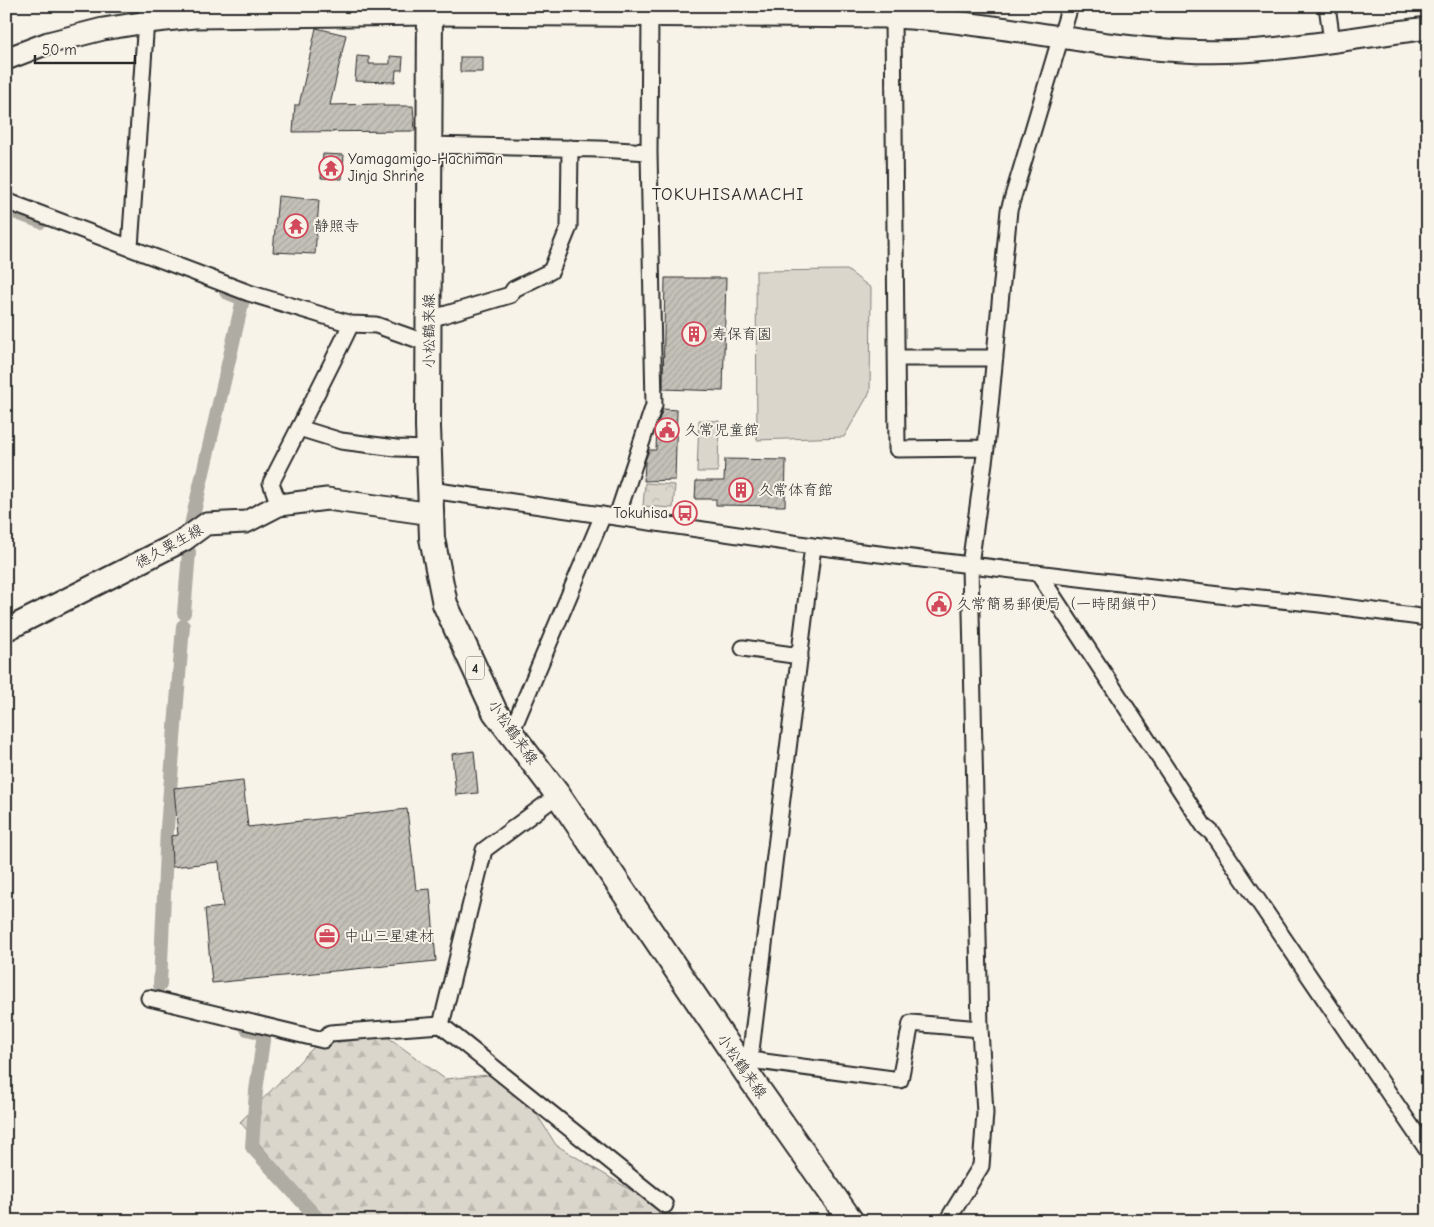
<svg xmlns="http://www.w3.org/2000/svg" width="1434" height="1227" font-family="'Comic Neue','Klee One',sans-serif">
  <defs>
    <pattern id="forest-firs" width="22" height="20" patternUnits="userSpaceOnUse" patternTransform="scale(1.25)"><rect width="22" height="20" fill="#dad6cc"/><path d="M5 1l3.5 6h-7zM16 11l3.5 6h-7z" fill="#bbb8af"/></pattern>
    <pattern id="park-crowns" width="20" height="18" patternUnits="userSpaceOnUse" patternTransform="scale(1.25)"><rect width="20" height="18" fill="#dad6cc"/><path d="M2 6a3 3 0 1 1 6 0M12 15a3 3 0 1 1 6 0" fill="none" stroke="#bbb8af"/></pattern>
    <pattern id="building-hatch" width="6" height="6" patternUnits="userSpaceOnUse" patternTransform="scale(1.25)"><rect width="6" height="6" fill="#c4c1b9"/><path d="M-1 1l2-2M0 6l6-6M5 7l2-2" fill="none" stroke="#a9a69f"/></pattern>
  </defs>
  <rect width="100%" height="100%" fill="#f7f3e8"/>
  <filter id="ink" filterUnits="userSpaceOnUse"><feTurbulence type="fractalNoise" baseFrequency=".02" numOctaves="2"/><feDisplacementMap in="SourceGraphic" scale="10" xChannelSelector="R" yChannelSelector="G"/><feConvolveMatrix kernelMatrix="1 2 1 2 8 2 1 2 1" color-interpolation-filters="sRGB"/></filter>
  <g filter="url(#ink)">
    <path fill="#dad6cc" stroke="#82807c" d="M847 270 871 288 870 392 844 437 757 440 756 271Z
      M699 420 719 421 718 472H697Z"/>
    <path fill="url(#forest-firs)" stroke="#82807c" d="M385 1035 445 1079 511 1073 556 1145 672 1215 693 1221H313L315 1208 240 1122 315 1046Z"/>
    <path fill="url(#park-crowns)" stroke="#82807c" d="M645 483 675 485 673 508 643 506Z"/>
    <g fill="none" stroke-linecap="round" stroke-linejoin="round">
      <path stroke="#afaca4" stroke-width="14" d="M6 209 41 222
        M191 525 243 299 226 292
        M184 613 189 552
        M160 985 167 828 183 626
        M247 1029 264 1033 256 1091 252 1147 320 1221"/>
    </g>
    <path fill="url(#building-hatch)" stroke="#2b2b2b" d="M316 28 346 35 330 105 383 104V106H413L415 131 293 132 295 105H299Z
      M357 56 369 57V64H390V56L403 57 402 70H396L395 82 355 81Z
      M460 57H483V72H460Z
      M323 154 344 155 342 179 321 178Z
      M278 196 319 200 315 254 273 252Z
      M665 278H726L723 391 663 389Z
      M663 409 677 410 675 480 644 481 645 461 649 450H656L657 425Z
      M725 459 786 460 785 506 716 505V499H695L696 481H724Z
      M474 751 478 793 456 795 452 754Z
      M243 781 248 827 407 809 416 890 430 889 436 961 212 983 205 909 223 907 219 862 172 867 171 836 178 835 174 788Z"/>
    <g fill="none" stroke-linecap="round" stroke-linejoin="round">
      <g stroke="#2b2b2b" stroke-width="19">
        <path id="street" d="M1327 6 1332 41
          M893 17 897 449 986 448
          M430 145 599 149 649 152
          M6 201 249 293 351 324 376 325 430 344
          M130 247 147 6
          M430 319 510 295 514 289 551 271 569 227 570 148
          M896 358H995
          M299 428 341 441 396 448 429 449
          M431 490 813 546 1236 597 1241 596 1320 604 1428 618
          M279 505 271 483C298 430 325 378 351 324
          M617 516 654 405 649 152 650 16
          M1038 573 1204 826 1212 833 1428 1151
          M743 648 800 656
          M511 733 603 515
          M149 998 323 1040 330 1033 441 1025 665 1205
          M441 1025 484 850 558 795
          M750 1060 900 1080 911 1023 980 1029
          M748 1075 813 546
          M947 1221 981 1166 985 1113 980 1029 970 565 986 448 1009 210 1070 6"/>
      </g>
      <g stroke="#2b2b2b" stroke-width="25">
        <path id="secondary" d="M6 59 48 43 103 29 147 22 194 17 430 14 893 17C990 21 1085 46 1183 51 1264 56 1347 38 1428 28
          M6 630 184 540 206 524 246 522 279 505 327 499 432 514"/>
      </g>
      <g stroke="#2b2b2b" stroke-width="28">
        <path id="primary" d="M430 6 428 427 432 538 445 604 495 712 558 795 748 1075 851 1221"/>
      </g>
      <use href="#street" stroke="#f7f3e8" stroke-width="15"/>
      <use href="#secondary" stroke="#f7f3e8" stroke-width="21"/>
      <use href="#primary" stroke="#f7f3e8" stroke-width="24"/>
    </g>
  </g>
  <defs>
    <g id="temple-ring" transform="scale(1.25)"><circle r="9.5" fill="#f7f3e8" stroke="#d1495b" stroke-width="1.5"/><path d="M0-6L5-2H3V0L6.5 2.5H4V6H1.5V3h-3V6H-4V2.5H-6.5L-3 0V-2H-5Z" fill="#d1495b"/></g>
    <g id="building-ring" transform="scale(1.25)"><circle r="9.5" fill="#f7f3e8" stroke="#d1495b" stroke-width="1.5"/><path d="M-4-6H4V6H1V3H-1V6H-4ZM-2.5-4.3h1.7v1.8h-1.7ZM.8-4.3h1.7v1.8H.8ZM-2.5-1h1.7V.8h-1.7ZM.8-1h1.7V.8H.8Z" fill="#d1495b"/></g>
    <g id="civic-ring" transform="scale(1.25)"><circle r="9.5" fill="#f7f3e8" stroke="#d1495b" stroke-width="1.5"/><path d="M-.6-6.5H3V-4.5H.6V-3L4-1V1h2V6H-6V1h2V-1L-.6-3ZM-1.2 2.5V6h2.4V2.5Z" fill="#d1495b"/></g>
    <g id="bus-ring" transform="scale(1.25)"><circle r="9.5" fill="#f7f3e8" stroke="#d1495b" stroke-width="1.5"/><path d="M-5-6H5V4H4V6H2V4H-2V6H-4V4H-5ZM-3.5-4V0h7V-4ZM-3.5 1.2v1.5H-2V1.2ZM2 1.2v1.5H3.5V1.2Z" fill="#d1495b"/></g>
    <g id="office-ring" transform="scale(1.25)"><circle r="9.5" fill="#f7f3e8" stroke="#d1495b" stroke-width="1.5"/><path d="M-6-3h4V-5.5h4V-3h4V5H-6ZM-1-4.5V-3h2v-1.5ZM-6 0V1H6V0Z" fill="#d1495b"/></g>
  </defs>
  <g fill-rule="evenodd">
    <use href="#temple-ring" x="331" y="168"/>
    <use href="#temple-ring" x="296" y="226"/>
    <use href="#building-ring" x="694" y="334"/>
    <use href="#civic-ring" x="667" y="430"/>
    <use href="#building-ring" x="741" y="490"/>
    <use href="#bus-ring" x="685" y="513"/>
    <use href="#civic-ring" x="939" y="604"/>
    <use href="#office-ring" x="327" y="936"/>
  </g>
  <g text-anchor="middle" stroke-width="4" stroke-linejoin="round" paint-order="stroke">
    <rect fill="#f7f3e8" stroke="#686764" stroke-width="1" x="466" y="656.5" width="18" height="23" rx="4"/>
    <g font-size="14" font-weight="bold" fill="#2b2b2b">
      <text x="475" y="673">4</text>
    </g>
    <g font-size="15" fill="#2b2b2b" stroke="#f7f3e8" text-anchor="start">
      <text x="348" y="164">Yamagamigo-Hachiman<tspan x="348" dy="17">Jinja Shrine</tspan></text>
      <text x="314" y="231">静照寺</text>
      <text x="712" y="339">寿保育園</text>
      <text x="684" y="435">久常児童館</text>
      <text x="758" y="495">久常体育館</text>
      <text x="668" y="518" text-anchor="end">Tokuhisa</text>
      <text x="956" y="609">久常簡易郵便局（一時閉鎖中）</text>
      <text x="344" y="941">中山三星建材</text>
    </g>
    <g font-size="15" fill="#2b2b2b" stroke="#f7f3e8">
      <text transform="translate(429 331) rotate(-90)" y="5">小松鶴来線</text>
      <text transform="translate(169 546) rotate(-29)" y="5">徳久粟生線</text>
      <text transform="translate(513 732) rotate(55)" y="5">小松鶴来線</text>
      <text transform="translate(742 1066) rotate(55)" y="5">小松鶴来線</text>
    </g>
    <g font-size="18" letter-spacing="1" fill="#2b2b2b" stroke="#f7f3e8">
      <text x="728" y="200">TOKUHISAMACHI</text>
    </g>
  </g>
  <rect width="1434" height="1227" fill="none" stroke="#f7f3e8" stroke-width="25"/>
  <rect x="12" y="12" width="1409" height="1202" fill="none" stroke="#2b2b2b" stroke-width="2" filter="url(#ink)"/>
  <path d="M35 55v8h100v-8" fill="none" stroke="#2b2b2b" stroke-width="2.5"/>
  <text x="42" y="55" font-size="15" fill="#2b2b2b" stroke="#f7f3e8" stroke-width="4" paint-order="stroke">50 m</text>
</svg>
